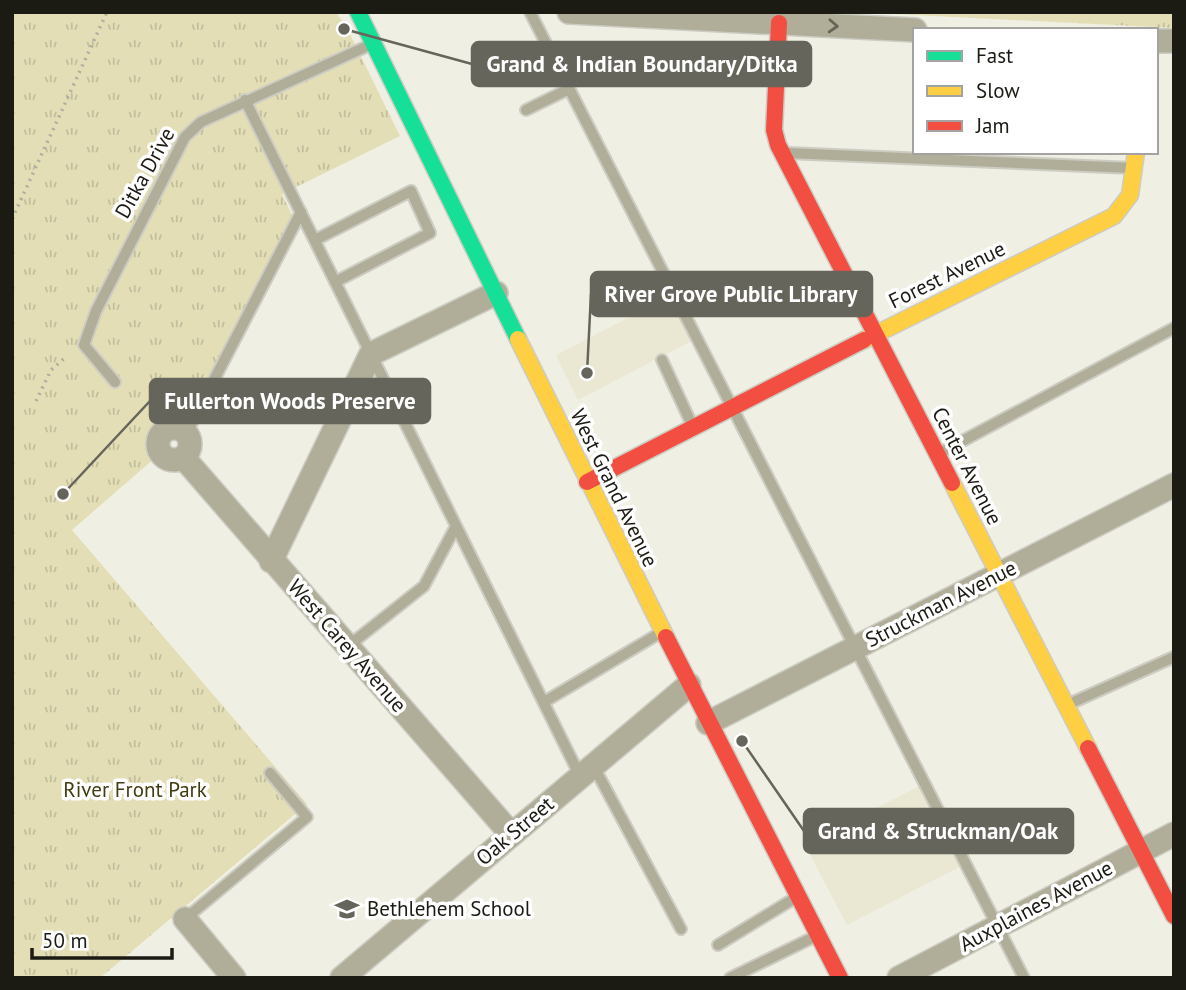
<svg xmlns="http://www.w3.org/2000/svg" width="1186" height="990" font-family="'PT Sans',sans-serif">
  <defs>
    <pattern id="park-tufts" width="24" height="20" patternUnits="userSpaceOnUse" patternTransform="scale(1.75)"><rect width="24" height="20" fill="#e3deb6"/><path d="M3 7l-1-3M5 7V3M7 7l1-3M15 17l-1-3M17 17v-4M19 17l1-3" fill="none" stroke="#c2be9c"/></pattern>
  </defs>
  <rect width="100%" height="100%" fill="#f0efe3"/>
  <path fill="#eae8d3" d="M676 293 699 337 578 400 556 355Z
    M927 782 969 862 847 925 805 845Z"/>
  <path fill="url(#park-tufts)" d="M12 12H336L348 30 400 136 282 194 292 215 186 425 174 419 156 427 150 444 156 457 72 530 307 804 100 978H12Z
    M855 12H1174V28Z"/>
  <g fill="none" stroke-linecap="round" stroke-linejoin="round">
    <g stroke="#cdccc3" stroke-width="14">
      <path id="lane" d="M530 12 1024 978
        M508 70 549 50
        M245 100 580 776
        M526 110 569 89
        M788 153 1132 168
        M315 240 411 191 430 233 335 282
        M662 360 692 425
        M115 382 84 345 96 311 185 137 201 122 372 44
        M186 434 301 212
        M938 454 1174 328
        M347 647 424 586 456 526
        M544 702 660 633
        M1069 704 1174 657
        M593 765 681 929
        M185 919 307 817 270 773
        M718 945 795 898
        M730 978 816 936"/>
    </g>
    <g stroke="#cdccc3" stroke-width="26">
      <path id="street" d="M569 12 915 30
        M1156 41H1174
        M158 444a16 16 0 1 1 32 0a16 16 0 1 1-32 0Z
        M183 457 511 834
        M271 561 371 354 496 293
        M708 723 1174 485
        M185 919 234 978
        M342 978 689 685
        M899 978 1174 834"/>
    </g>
    <g stroke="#cdccc3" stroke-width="19">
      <path id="fast" d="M358 12 518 339"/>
    </g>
    <g stroke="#cdccc3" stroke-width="19">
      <path id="slow" d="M518 339 666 637
        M864 340 1114 216 1130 195 1136 152
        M952 483 1088 748"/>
    </g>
    <g stroke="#cdccc3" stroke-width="19">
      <path id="jam" d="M779 23 774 130 778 145 952 483
        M587 482 864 340
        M666 637 840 978
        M1088 748 1174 916"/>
    </g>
    <path stroke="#afaea0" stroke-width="3.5" stroke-dasharray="2 5" stroke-linecap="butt" d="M12 219 107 12
      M36 401 51 370 67 356"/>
    <use href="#lane" stroke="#b0ae99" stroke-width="10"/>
    <use href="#street" stroke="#b0ae99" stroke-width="23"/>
    <use href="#fast" stroke="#16e098" stroke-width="16"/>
    <use href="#slow" stroke="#ffcf43" stroke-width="16"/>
    <use href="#jam" stroke="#f24e42" stroke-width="16"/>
  </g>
  <defs><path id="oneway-chevron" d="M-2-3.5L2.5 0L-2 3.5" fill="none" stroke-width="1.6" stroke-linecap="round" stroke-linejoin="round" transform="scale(1.75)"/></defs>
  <use stroke="#666456" href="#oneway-chevron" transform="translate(833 26) rotate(3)"/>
  <defs>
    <g id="school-bare" transform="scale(1.89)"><path d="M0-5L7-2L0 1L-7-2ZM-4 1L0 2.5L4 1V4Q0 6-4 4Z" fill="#66655c" stroke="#fff" stroke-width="2.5" paint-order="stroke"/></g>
  </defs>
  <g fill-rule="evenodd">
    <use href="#school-bare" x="347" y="909"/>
  </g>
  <g text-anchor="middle" stroke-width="7" stroke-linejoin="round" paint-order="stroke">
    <g font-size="21" fill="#1b1a13" stroke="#fff">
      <text transform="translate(145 173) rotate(-61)" y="7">Ditka Drive</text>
      <text transform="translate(947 275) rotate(-26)" y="7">Forest Avenue</text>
      <text transform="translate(967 466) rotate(63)" y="7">Center Avenue</text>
      <text transform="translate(614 488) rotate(64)" y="7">West Grand Avenue</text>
      <text transform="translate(941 604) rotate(-27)" y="7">Struckman Avenue</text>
      <text transform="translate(347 646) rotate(49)" y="7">West Carey Avenue</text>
      <text transform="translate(515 831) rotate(-40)" y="7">Oak Street</text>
      <text transform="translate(1036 906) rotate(-28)" y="7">Auxplaines Avenue</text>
    </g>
    <g font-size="21" fill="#413c10" stroke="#fff">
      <text x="135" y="797">River Front Park</text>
    </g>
    <g font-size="21" fill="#1b1a13" stroke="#fff" text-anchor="start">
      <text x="367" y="916">Bethlehem School</text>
    </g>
  </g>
  <path fill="none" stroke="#66655c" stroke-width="2.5" d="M344 29L472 64M587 373L591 294M63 494L150 401M742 741L804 831"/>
  <g fill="#66655c" stroke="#fff" stroke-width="2.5">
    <circle cx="344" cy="29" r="7"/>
    <circle cx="587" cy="373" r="7"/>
    <circle cx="63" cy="494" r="7"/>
    <circle cx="742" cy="741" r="7"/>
  </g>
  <g fill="#66655c" stroke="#66655c" stroke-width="2.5">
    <rect x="472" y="42" width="339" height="44" rx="7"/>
    <rect x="591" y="272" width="281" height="44" rx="7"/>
    <rect x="150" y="379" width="280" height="44" rx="7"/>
    <rect x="804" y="809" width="269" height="44" rx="7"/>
  </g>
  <g font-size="23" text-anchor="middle" font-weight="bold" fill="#fff">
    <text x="642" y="72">Grand &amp; Indian Boundary/Ditka</text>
    <text x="731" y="302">River Grove Public Library</text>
    <text x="290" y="409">Fullerton Woods Preserve</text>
    <text x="938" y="839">Grand &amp; Struckman/Oak</text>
  </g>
  <rect width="1186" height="990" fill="none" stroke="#1b1a13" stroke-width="28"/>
  <rect x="913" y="28" width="245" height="126" fill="#ffffff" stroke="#a4a3a1" stroke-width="2"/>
  <rect x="927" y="51" width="35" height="10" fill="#16e098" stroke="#a4a3a1" stroke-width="2"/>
  <text x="976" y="63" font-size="21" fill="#1b1a13">Fast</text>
  <rect x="927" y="86" width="35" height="10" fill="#ffcf43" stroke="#a4a3a1" stroke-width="2"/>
  <text x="976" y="98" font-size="21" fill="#1b1a13">Slow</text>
  <rect x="927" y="121" width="35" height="10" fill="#f24e42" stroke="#a4a3a1" stroke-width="2"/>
  <text x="976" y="133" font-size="21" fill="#1b1a13">Jam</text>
  <path d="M32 948v10h140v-10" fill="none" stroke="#1b1a13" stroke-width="3.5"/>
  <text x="42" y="948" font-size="21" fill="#1b1a13" stroke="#ffffff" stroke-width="5" paint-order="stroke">50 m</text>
</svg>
